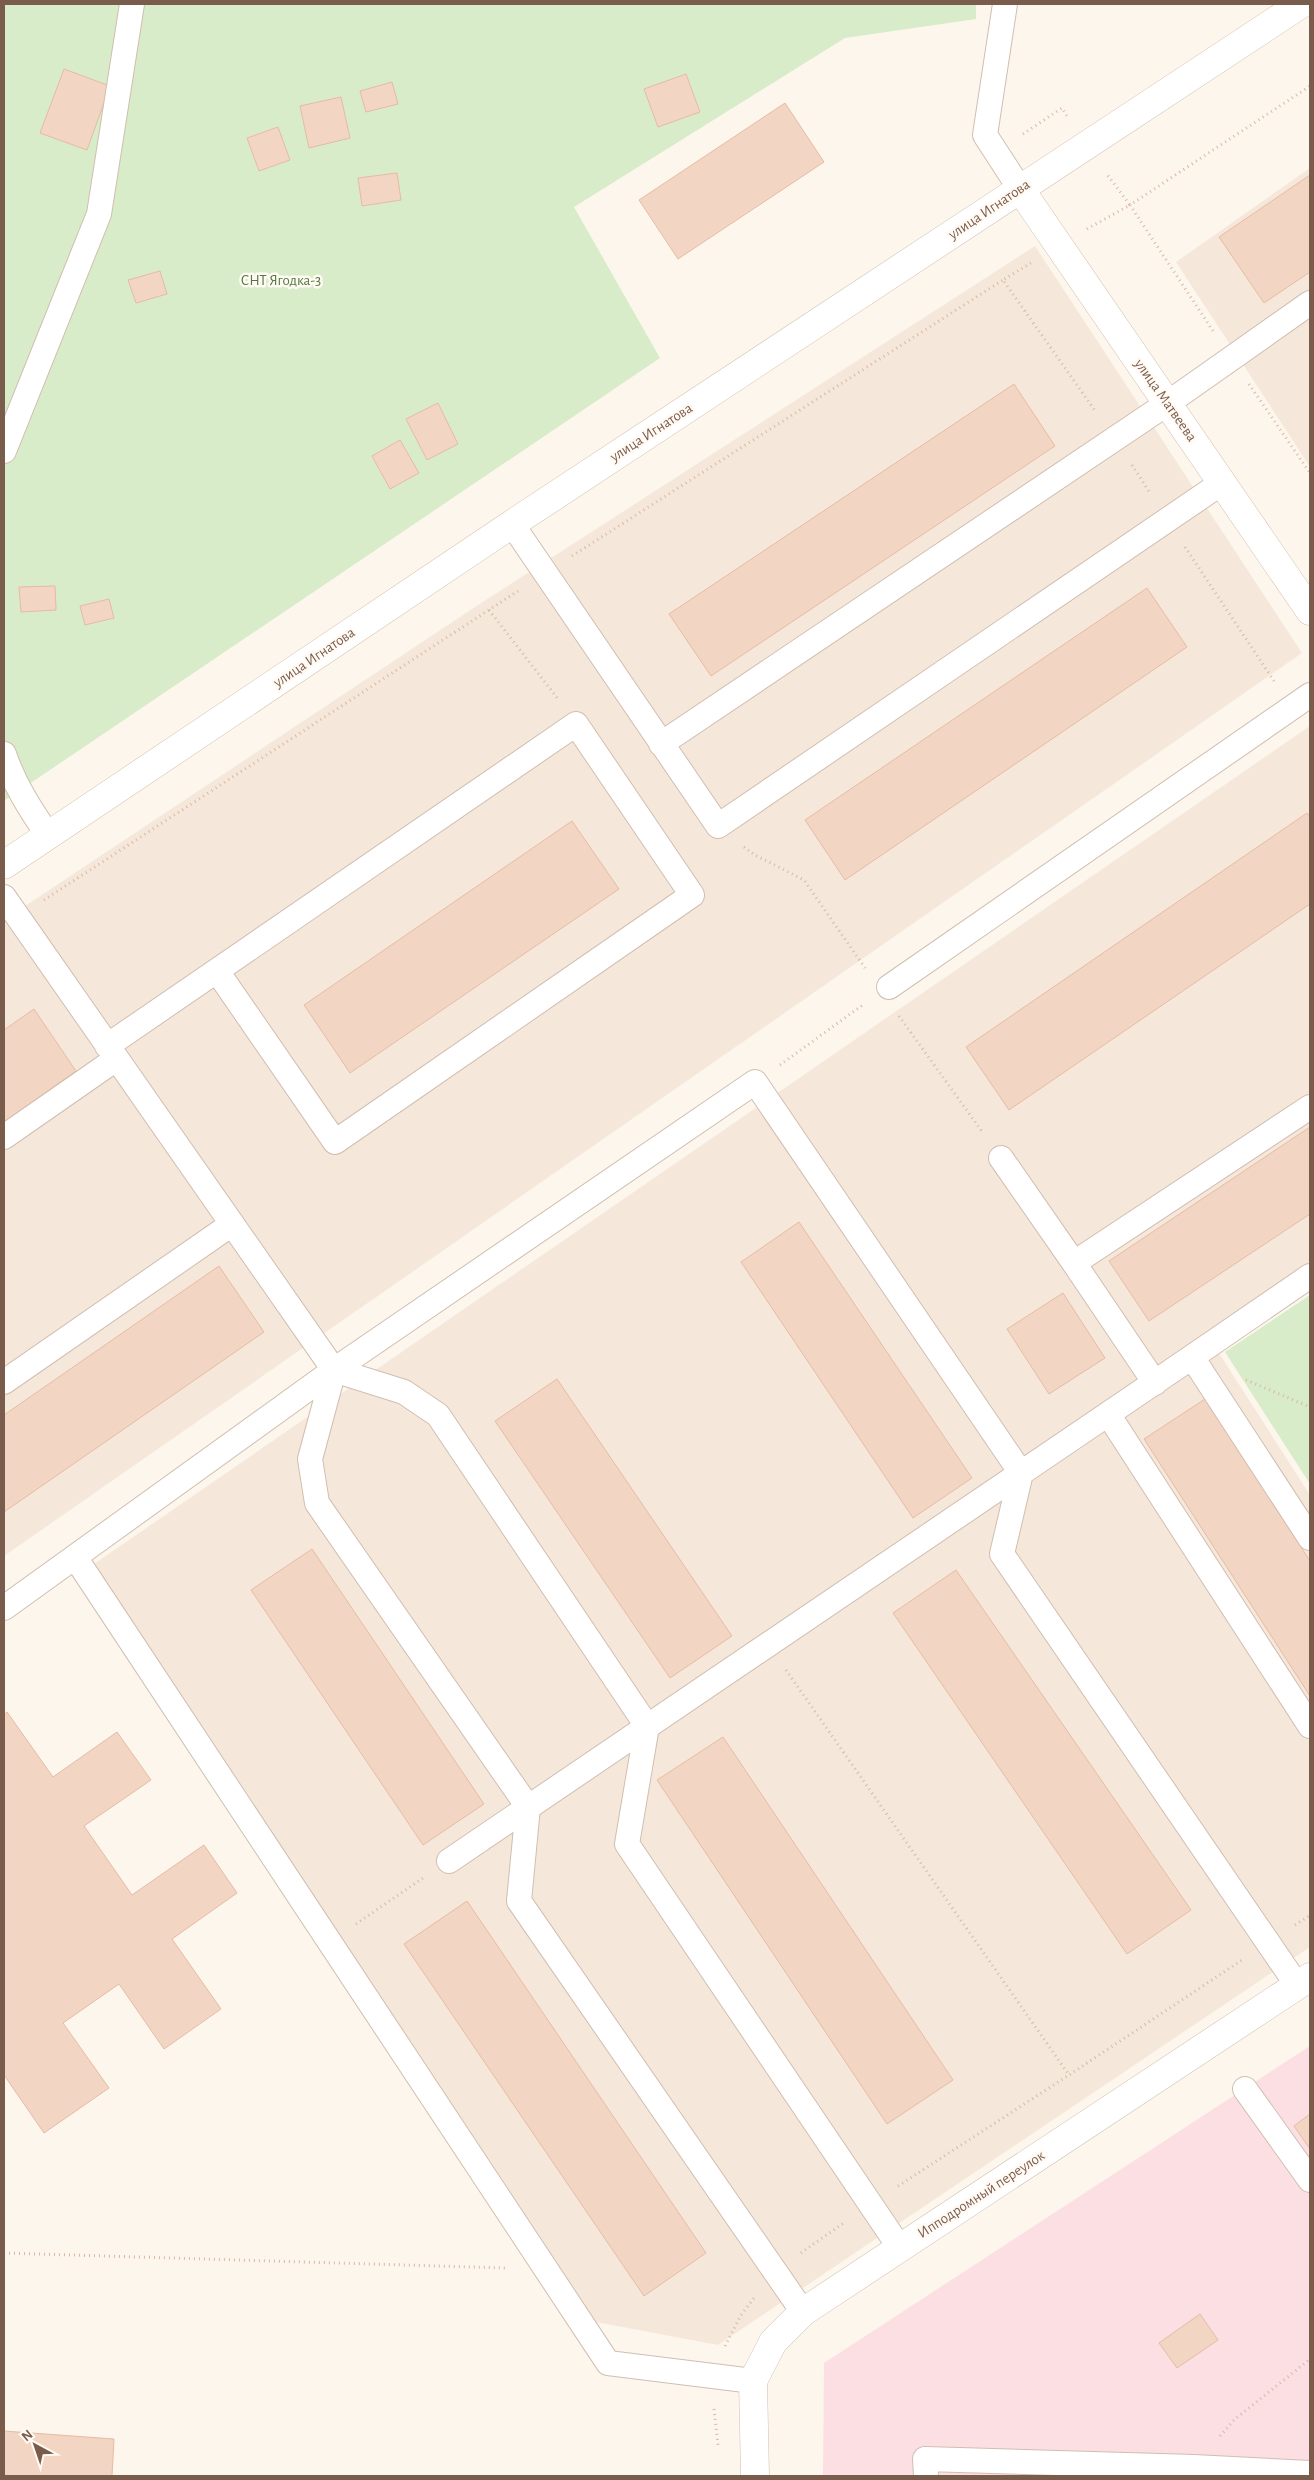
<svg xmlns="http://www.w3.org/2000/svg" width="1314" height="2480" font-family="'Alegreya Sans',sans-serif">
  <rect width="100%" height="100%" fill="#fdf6ec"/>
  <path fill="#f5e8da" d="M1310 168V467L1176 262Z
    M1035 246 1302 653 4 1556V920L472 609Z
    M1310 726V1288L1217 1350 1310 1495V1947L718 2345 569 2317 81 1573Z"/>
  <path fill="#fbdfe3" d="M1310 2046V2476H823L824 2363Z"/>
  <path fill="#d8ecc9" d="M4 4H976V19L845 38 574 207 660 358 4 801Z
    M1310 1295V1484L1225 1352Z"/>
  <path fill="#f3d5c3" stroke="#e6bba3" d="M64 69 110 86 87 150 40 133Z
    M686 74 700 112 658 127 644 89Z
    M392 82 398 104 366 112 360 91Z
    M341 97 350 138 309 148 300 106Z
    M785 103 824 162 678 259 639 200Z
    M278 127 290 160 259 171 247 138Z
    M397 173 401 200 362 206 358 178Z
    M1310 175V272L1264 303 1219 237Z
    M160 271 167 294 136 303 128 280Z
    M1014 384 1055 446 711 676 669 614Z
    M438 403 458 444 427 460 406 419Z
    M400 440 419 473 390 489 372 456Z
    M55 586 56 610 21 612 19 587Z
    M1147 588 1187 647 845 880 805 820Z
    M109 599 114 618 85 625 80 606Z
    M1307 813 1310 817V904L1009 1110 966 1047Z
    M572 821 619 889 350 1073 304 1005Z
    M34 1009 76 1071 4 1122V1030Z
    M1310 1127V1214L1149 1321 1109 1261Z
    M799 1222 972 1478 913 1518 741 1262Z
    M219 1266 264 1332 4 1512V1415Z
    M1063 1293 1105 1358 1049 1394 1007 1329Z
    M557 1379 732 1636 670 1678 495 1421Z
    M1205 1399 1310 1561V1696L1144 1439Z
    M312 1549 484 1804 423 1845 251 1590Z
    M956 1570 1191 1910 1127 1954 893 1613Z
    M7 1712 53 1777 117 1732 151 1780 84 1826 132 1895 204 1845 237 1893 172 1939 221 2009 164 2049 119 1984 63 2023 109 2088 44 2133 4 2075V1715Z
    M723 1737 953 2080 887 2124 657 1780Z
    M467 1901 706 2253 644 2296 404 1944Z
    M1310 2114V2149L1294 2126Z
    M1200 2314 1218 2340 1177 2368 1159 2343Z
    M4 2431 114 2439 112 2476H4Z"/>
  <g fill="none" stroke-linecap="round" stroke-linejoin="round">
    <g stroke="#d1beb0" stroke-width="26">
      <path id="lane" d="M1005 4 985 135 1020 189
        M4 451 99 214 132 4
        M512 524 718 826 1223 482
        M661 744 1168 403 1310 303
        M4 754C14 784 30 809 48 835
        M4 897 334 1370 4 1608
        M889 987 1310 695
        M107 1046 576 724 692 895 335 1142 217 971
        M4 1137 116 1059
        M1001 1158 1074 1263
        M1310 1276 1192 1357 1310 1538
        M334 1370 404 1392 438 1415 647 1726 627 1844 900 2248
        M4 1382 232 1224
        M1155 1383 1074 1263 1310 1107
        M1108 1414 1310 1726
        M75 1557 608 2363 753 2381
        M449 1861 1192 1357
        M1245 2089 1310 2180
        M803 2312 519 1901 528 1807 317 1503 310 1459 334 1370 755 1082 1021 1473 1002 1554 1297 1985
        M926 2476 925 2459 1194 2467 1310 2473"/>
    </g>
    <g stroke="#d1beb0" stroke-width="29">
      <path id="street" d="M755 2476 753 2381 773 2342 803 2312 1310 1977"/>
    </g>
    <g stroke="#d6c0b0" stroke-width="29">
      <path id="secondary" d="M1020 189 1310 611
        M4 865 512 524 1301 4"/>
    </g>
    <path stroke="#d9b8a5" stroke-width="3" stroke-dasharray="1 4" stroke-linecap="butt" d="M1023 134 1062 108 1068 118
      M1087 229 1130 205 1106 173
      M1031 263 1003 280 1096 412
      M1213 331 1130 205 1310 86
      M1249 384 1310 473
      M1132 465 1150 493
      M1185 547 1274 681
      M572 556 1003 280
      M489 610 558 699
      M744 847 755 855 804 880 865 968
      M44 900 518 591
      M899 1016 983 1133
      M780 1065 864 1004
      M1246 1380 1310 1407
      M786 1670 1069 2075 1242 1960
      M356 1924 423 1878
      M1295 1925 1310 1915
      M898 2186 1069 2075
      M4 2253 505 2268
      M801 2253 845 2222
      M725 2346 741 2315 754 2298
      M714 2409 718 2445
      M1220 2436 1234 2420 1310 2359"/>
    <use href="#lane" stroke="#fff" stroke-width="24"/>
    <use href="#street" stroke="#fff" stroke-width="28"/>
    <use href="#secondary" stroke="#fff" stroke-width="28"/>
  </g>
  <g text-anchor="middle" stroke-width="5" stroke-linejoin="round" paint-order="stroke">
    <g font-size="15" fill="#7a5c4d" stroke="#fffaf3">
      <text transform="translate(989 209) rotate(-34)" y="5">улица Игнатова</text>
      <text transform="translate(1166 400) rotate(55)" y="5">улица Матвеева</text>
      <text transform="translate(651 432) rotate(-33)" y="5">улица Игнатова</text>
      <text transform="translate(314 657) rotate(-34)" y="5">улица Игнатова</text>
      <text transform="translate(981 2194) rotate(-33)" y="5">Ипподромный переулок</text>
    </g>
    <g font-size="15" fill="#537a41" stroke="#fffaf3">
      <text x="281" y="285">СНТ Ягодка-3</text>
    </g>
  </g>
  <rect width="1314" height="2480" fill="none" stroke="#7a5c4d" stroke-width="10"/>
  <g transform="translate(35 2445) rotate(320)" stroke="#fffaf3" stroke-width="4" paint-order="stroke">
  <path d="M0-4L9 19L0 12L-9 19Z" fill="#7a5c4d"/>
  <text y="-8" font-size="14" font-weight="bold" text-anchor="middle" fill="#7a5c4d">N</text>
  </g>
</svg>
